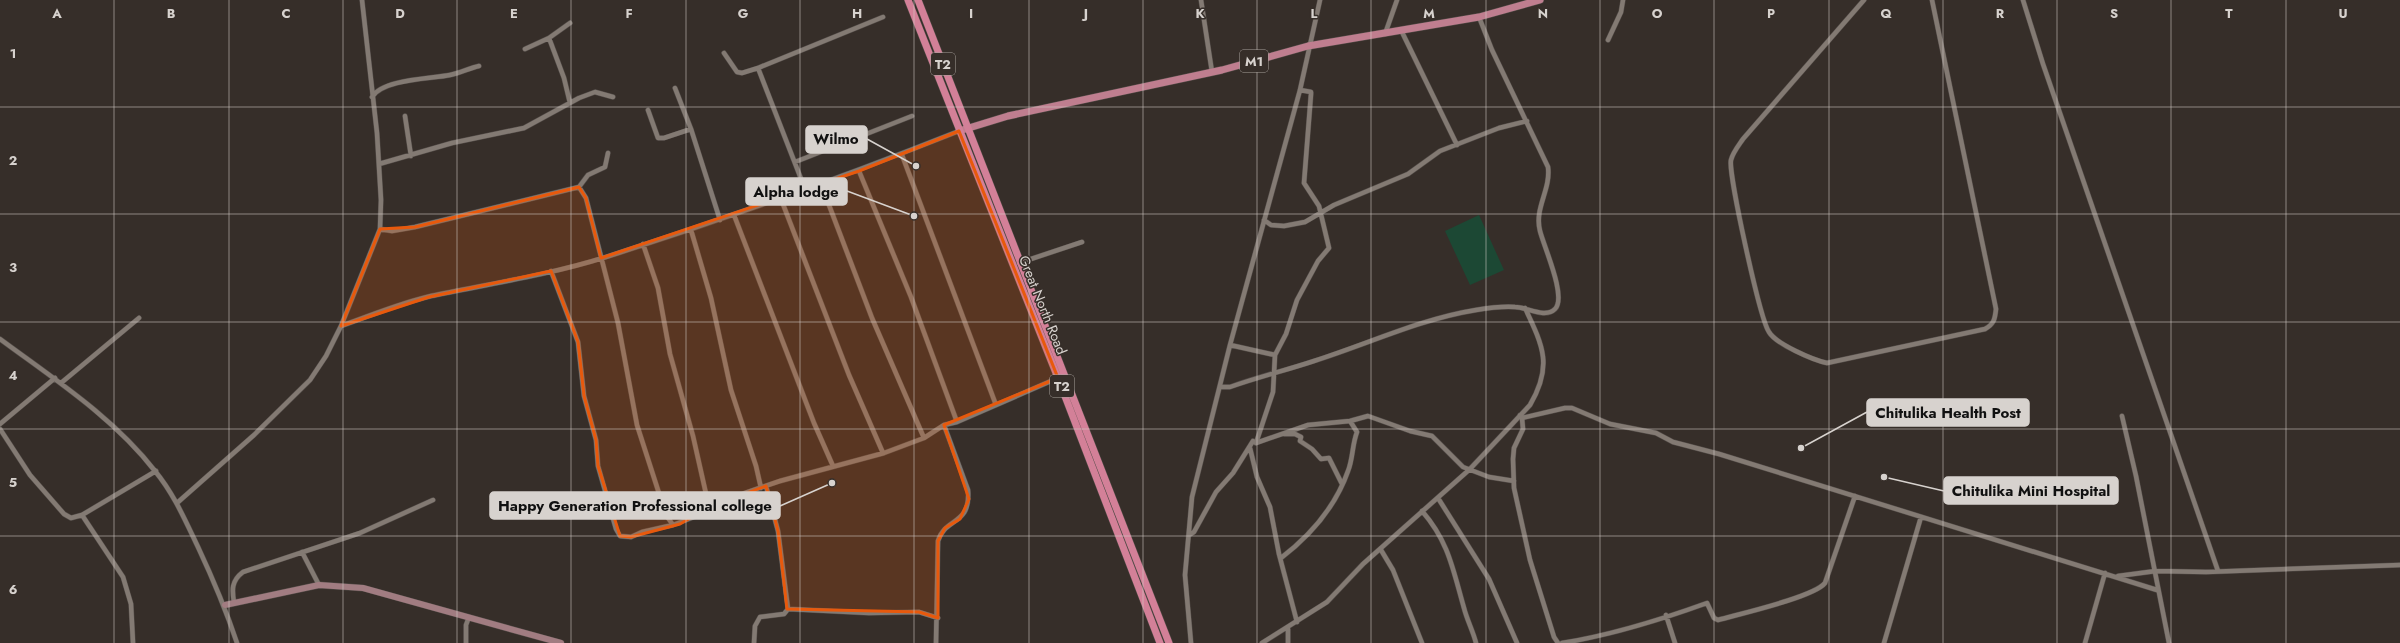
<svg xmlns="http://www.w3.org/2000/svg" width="2400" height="643" font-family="Jost,sans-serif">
  <rect width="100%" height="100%" fill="#362e29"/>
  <path fill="#1c4834" d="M1479 215 1504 270 1470 285 1445 231Z"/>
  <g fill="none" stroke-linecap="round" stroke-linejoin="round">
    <g stroke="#524b47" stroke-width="5.5">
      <path id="minor" d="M1201 0 1212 72
        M1864 0 1743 139C1739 145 1733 152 1731 160 1728 173 1760 319 1769 332 1776 344 1813 360 1827 363L1985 329C1994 324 1995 319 1996 309L1932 0
        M2023 0 2043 64 2218 571
        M1401 30 1457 145
        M1385 34 1397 0
        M549 38 564 78 570 103
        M1608 40 1621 12 1623 0
        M525 49 549 38 570 23
        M724 53 737 72 742 73 758 68
        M675 88 691 129 720 220
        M372 97C383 79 430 79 450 75 460 73 470 68 479 66
        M648 110 658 138H664L691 129
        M405 116 411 156
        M902 155 996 405
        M795 162 912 116
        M379 164 452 143 524 128 579 98 595 92 613 97
        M859 171 911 297 957 422
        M821 184 872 318 924 438
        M579 187 588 175 605 167 608 153
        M805 189 758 68 883 17
        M781 199 849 375 883 453
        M734 215 814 423 833 466
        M1264 220 1271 225 1284 226 1305 222 1334 205 1408 174 1440 151 1499 128 1527 121
        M380 229 392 231 415 227 579 187 586 198 618 323 637 425 666 515 673 525 694 517 709 507 745 493 780 481 884 453 924 438 944 425 957 422 1058 378
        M691 230 711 298 731 390 756 466 761 488
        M643 244 658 288 670 354 693 436 709 507
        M1019 263 1082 242
        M551 271 578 342 584 396 596 440 598 466 616 529 620 536 631 537 642 532 673 525
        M341 326C370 316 400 303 431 296 489 284 549 275 606 257 725 219 843 177 959 131
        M0 339C54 379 113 417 155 471 174 494 185 520 198 547 213 579 226 610 237 643
        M1230 345 1275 355
        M61 383 139 318
        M1220 387H1230C1258 377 1287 370 1314 361 1368 344 1420 319 1476 310 1488 308 1502 306 1515 307 1527 307 1545 319 1555 309 1567 297 1544 247 1540 231 1534 208 1551 190 1548 167L1492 50 1479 17
        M1520 415 1522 418 1565 408H1572L1610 424 1656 433 1673 442 1719 454 2157 590
        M2122 416 2136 476 2169 643
        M1522 418 1523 429 1514 448 1513 459 1514 488 1530 560 1554 637 1558 643
        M0 424 55 378
        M0 429 30 475 64 514 71 518 82 515 156 471
        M1284 434H1295L1301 437 1300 441 1312 449 1321 459 1329 458 1342 484
        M1256 443 1308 425 1350 421 1368 416 1410 431 1432 436 1463 467 1489 477 1514 481
        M1250 448 1257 477 1270 507 1279 554 1297 622
        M1438 498 1489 579 1517 643
        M177 503 254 435 310 380 326 356 341 326 380 229 381 200 377 133 362 0
        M1422 511C1449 542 1453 570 1464 608 1467 620 1473 631 1476 643
        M82 515 123 577 131 604 133 643
        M1189 535 1194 532 1216 492 1233 473 1253 441 1256 443 1273 392 1275 355 1286 334 1297 300 1318 261 1329 248 1319 206 1304 183 1311 94V92L1300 90
        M1381 550 1393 570 1422 643
        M302 552 319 585
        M1281 558C1311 535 1335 508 1348 471 1353 459 1352 445 1357 432L1350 421
        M2118 576 2156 571 2206 572 2400 565
        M234 603C232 590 231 581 243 572L360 533 433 500
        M788 609 869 613 919 612 938 618
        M1666 615 1675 643
        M1288 627V643
        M466 643V625L469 617
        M754 643 755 626 760 617 784 614 788 609 778 531 766 486
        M936 643 938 541C945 517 971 526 968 490L944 425
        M1191 643 1185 575 1192 497 1230 345 1300 90 1320 0
        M1262 643 1327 602 1363 564 1470 469 1530 405C1553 366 1543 346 1525 308
        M1562 643C1612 635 1660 620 1707 603L1714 618 1718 620C1739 614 1814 597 1825 583L1855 496
        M1884 643 1921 517
        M2085 643 2105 573"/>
    </g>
    <g stroke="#524b47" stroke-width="7">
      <path id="secondary" d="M225 605 319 585 363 588 561 643"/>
    </g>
    <g stroke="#524b47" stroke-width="8">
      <path id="primary" d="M959 131 1008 116 1222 70 1308 46 1479 17 1540 0"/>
    </g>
    <g stroke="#524b47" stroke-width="8">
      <path id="trunk" d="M908 0 1058 378 1160 643
        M918 0 1169 643"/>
    </g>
    <use href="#minor" stroke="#837a73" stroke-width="4.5"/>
    <use href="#secondary" stroke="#a17c81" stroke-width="6"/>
    <use href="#primary" stroke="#bf7e8f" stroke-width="7"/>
    <use href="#trunk" stroke="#d38098" stroke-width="7"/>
  </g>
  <path fill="#e8590c" fill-opacity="0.2" stroke="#e8590c" stroke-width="3" stroke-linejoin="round" d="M959 131 1058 378 944 425 969 499 960 519 945 528 938 541V618L919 612 787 609 778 531 766 486 709 507 680 524 631 537 620 536 598 466 596 440 584 396 578 342 551 271 429 297 341 326 380 229 415 227 579 187 586 198 601 258 859 171Z"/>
  <path fill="none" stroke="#d7d2ce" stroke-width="1" stroke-opacity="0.55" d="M114 0V643M229 0V643M343 0V643M457 0V643M571 0V643M686 0V643M800 0V643M914 0V643M1029 0V643M1143 0V643M1257 0V643M1371 0V643M1486 0V643M1600 0V643M1714 0V643M1829 0V643M1943 0V643M2057 0V643M2171 0V643M2286 0V643M0 107H2400M0 214H2400M0 322H2400M0 429H2400M0 536H2400"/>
  <g text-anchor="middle" stroke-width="3" stroke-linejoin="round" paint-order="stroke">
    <g fill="#362e29" stroke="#a7a19c" stroke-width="1">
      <rect x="1240" y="50" width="28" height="22" rx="3"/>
      <rect x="931" y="53" width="24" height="22" rx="3"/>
      <rect x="1050" y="375" width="24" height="22" rx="3"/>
    </g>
    <g font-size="13" font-weight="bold" fill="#d7d2ce">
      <text x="1254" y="66">M1</text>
      <text x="943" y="69">T2</text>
      <text x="1062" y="391">T2</text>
    </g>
    <g font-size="14" fill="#d7d2ce" stroke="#362e29">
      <text transform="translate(1043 305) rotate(68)" y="5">Great North Road</text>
    </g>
  </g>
  <g font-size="13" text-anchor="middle" font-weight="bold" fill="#d7d2ce" stroke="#362e29" stroke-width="3" stroke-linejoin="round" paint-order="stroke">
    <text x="57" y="18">A</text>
    <text x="171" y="18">B</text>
    <text x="286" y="18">C</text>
    <text x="400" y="18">D</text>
    <text x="514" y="18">E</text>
    <text x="629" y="18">F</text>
    <text x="743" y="18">G</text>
    <text x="857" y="18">H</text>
    <text x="971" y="18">I</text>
    <text x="1086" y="18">J</text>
    <text x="1200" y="18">K</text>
    <text x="1314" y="18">L</text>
    <text x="1429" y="18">M</text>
    <text x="1543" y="18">N</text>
    <text x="1657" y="18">O</text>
    <text x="1771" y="18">P</text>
    <text x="1886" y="18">Q</text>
    <text x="2000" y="18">R</text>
    <text x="2114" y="18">S</text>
    <text x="2229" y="18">T</text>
    <text x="2343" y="18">U</text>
    <text x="13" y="58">1</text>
    <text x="13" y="165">2</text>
    <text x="13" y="272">3</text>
    <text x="13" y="380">4</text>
    <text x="13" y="487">5</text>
    <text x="13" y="594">6</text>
  </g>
  <path fill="none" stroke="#d7d2ce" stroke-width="1.5" d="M916 166L867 139M914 216L847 191M1801 448L1867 412M1884 477L1944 491M832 483L780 506"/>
  <g fill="#d7d2ce" stroke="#362e29" stroke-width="1.5">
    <circle cx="916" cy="166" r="4"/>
    <circle cx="914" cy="216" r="4"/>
    <circle cx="1801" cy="448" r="4"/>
    <circle cx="1884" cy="477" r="4"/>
    <circle cx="832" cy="483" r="4"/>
  </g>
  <g fill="#d7d2ce" stroke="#d7d2ce" stroke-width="1.5">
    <rect x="806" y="126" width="61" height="27" rx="4"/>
    <rect x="746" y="178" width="101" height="27" rx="4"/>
    <rect x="1867" y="399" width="162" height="27" rx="4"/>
    <rect x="1944" y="477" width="174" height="27" rx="4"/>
    <rect x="490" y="492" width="290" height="27" rx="4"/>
  </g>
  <g font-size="15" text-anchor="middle" font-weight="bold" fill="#111">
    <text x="836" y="144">Wilmo</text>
    <text x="796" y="197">Alpha lodge</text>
    <text x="1948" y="418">Chitulika Health Post</text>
    <text x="2031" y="496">Chitulika Mini Hospital</text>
    <text x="635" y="511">Happy Generation Professional college</text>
  </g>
</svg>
